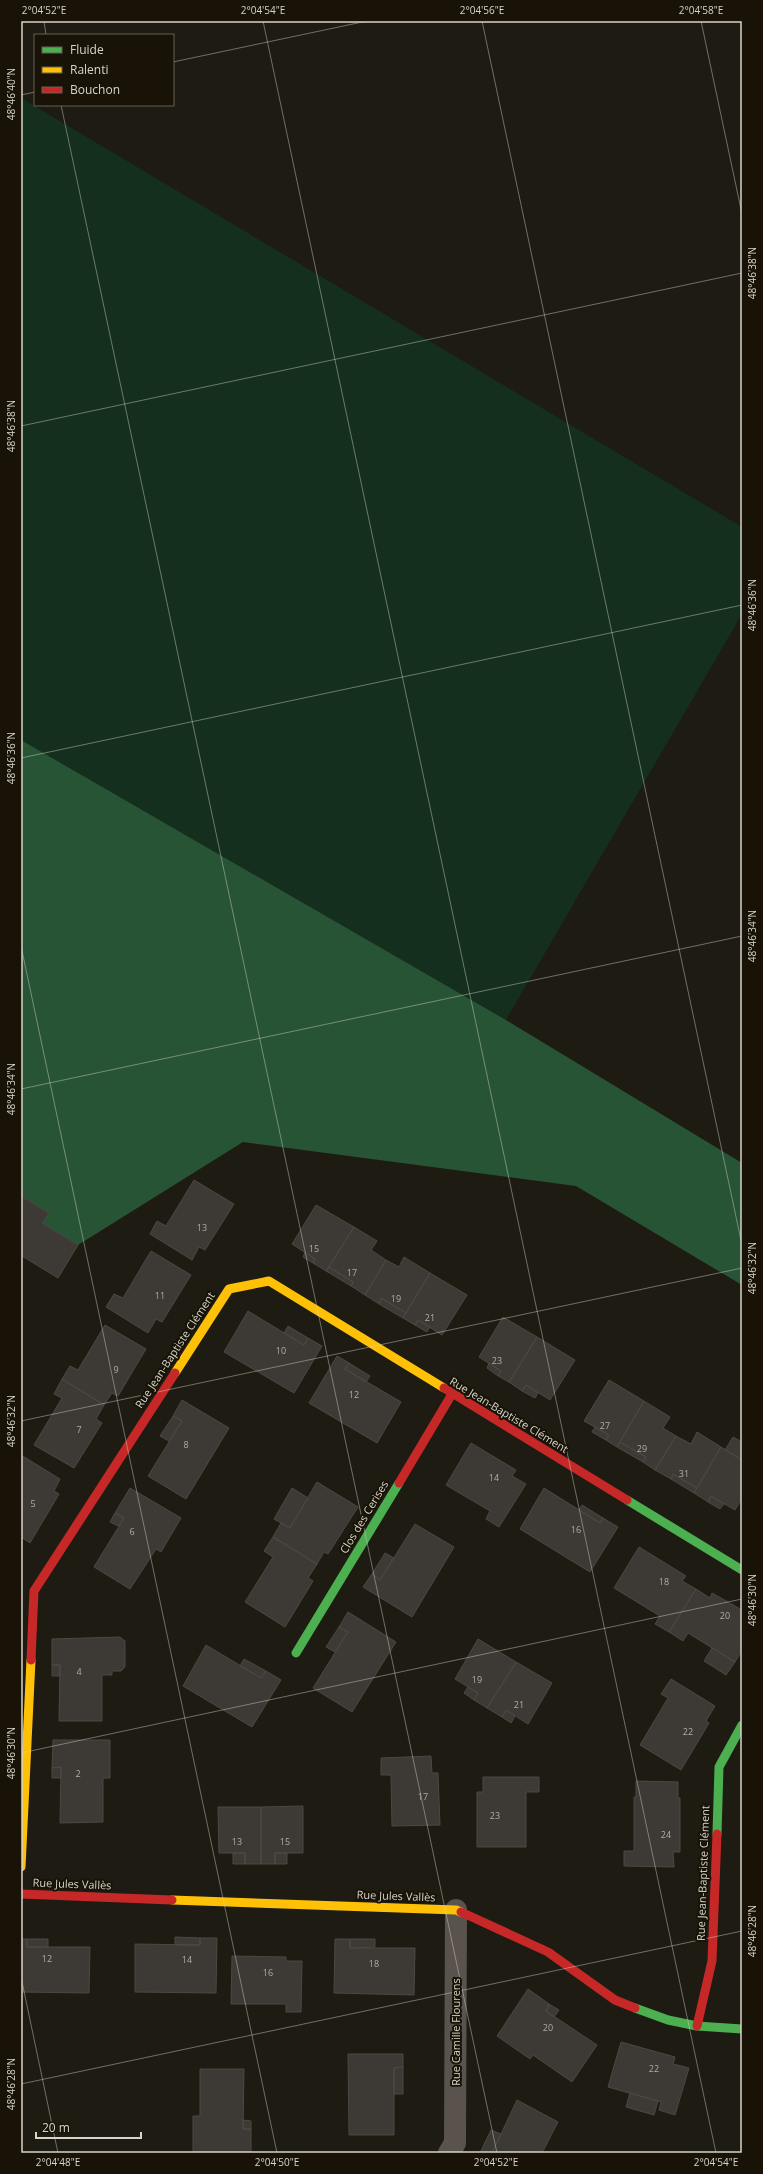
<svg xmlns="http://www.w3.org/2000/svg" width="763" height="2174" font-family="'Open Sans',sans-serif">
  <rect width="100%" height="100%" fill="#1e1b13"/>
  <path fill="#142f1d" d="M21 98 742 527V614L506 1020 21 740Z"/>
  <path fill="#285436" d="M21 740 506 1020 742 1163V1285L576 1186 243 1142 78 1245 42 1223 48 1213 21 1196Z"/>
  <path fill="#3d3935" stroke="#4c4843" d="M194 1180 234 1204 205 1250 199 1247 192 1260 150 1234 157 1221 166 1226Z
    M21 1196 49 1213 42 1223 78 1245 58 1278 22 1256 21 1259Z
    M316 1205 354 1227 326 1271 313 1263 315 1259 292 1244Z
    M354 1227 377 1241 371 1250 386 1260 365 1295 351 1286 353 1282 329 1267Z
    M151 1251 191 1275 162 1322 156 1319 148 1333 106 1307 114 1294 123 1298Z
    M305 1252 315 1259 313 1263 303 1257Z
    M404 1257 430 1273 406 1313 381 1298 379 1304 365 1295 386 1260 399 1267Z
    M329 1267 353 1282 351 1286 326 1271Z
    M430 1273 467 1295 442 1335 418 1320 415 1325 403 1318Z
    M381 1298 406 1313 403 1318 379 1304Z
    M248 1311 304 1345 308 1338 322 1346 294 1393 224 1352Z
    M503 1317 537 1337 509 1382 498 1376 501 1371 479 1357Z
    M418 1320 430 1327 427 1332 415 1325Z
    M105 1325 146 1349 118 1396 112 1393 104 1405 62 1379 70 1366 78 1370Z
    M288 1326 308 1338 304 1345 284 1333Z
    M537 1337 575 1360 550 1400 526 1385 522 1391 509 1382Z
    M337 1356 349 1363 345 1369 401 1402 377 1443 309 1403Z
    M349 1363 370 1376 366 1382 345 1369Z
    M489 1363 501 1371 498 1376 487 1368Z
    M62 1379 104 1405 96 1419 102 1423 74 1468 34 1445 62 1398 54 1394Z
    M609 1380 644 1401 617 1447 606 1440 609 1435 584 1421Z
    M526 1385 538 1393 535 1398 522 1391Z
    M182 1400 229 1428 186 1499 148 1476 182 1421 173 1416Z
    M644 1401 670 1417 663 1428 676 1436 655 1470 643 1462 646 1457 620 1442Z
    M173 1416 182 1421 169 1441 160 1436Z
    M595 1427 609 1435 606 1440 592 1432Z
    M697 1432 721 1447 697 1488 673 1474 671 1479 655 1470 676 1436 691 1444Z
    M733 1437 742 1442V1460L725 1450Z
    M620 1442 646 1457 643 1462 617 1447Z
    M471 1443 516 1470 512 1476 526 1484 499 1527 486 1519 490 1511 446 1485Z
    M721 1447 742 1460V1498L735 1510 711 1496 708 1502 694 1493Z
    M21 1455 60 1479 54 1491 59 1494 30 1543 21 1537Z
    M673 1474 697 1488 694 1493 671 1479Z
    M317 1482 358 1507 328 1554 324 1552 317 1564 273 1537 281 1523 290 1528Z
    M130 1488 181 1518 161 1552 156 1549 130 1589 94 1567 124 1518 115 1513Z
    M292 1488 308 1498 290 1528 274 1519Z
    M544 1488 600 1523 603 1518 618 1527 590 1572 520 1529Z
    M711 1496 724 1504 720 1509 708 1502Z
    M582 1505 603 1518 600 1523 579 1510Z
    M115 1513 124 1518 118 1526 110 1522Z
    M415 1524 454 1547 412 1617 363 1587 372 1574 380 1580Z
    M273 1537 317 1564 308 1578 313 1581 285 1627 245 1602 273 1557 264 1551Z
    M639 1547 686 1576 682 1581 696 1589 669 1632 655 1624 660 1616 614 1588Z
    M385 1553 394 1558 380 1580 372 1574Z
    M696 1589 710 1598 712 1593 742 1610V1650L735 1662 688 1633 683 1641 669 1632Z
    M348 1612 396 1642 352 1712 313 1688 348 1632 339 1627Z
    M339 1627 348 1632 335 1652 326 1647Z
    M120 1637 125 1641V1667L121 1671H112V1675H102V1721H59L60 1665H52V1639Z
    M478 1639 516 1662 487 1708 474 1700 478 1693 455 1679Z
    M206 1645 261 1678 266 1671 281 1680 252 1727 183 1686Z
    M712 1648 735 1662 726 1675 704 1661Z
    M244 1659 266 1671 261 1678 240 1666Z
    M516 1662 552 1683 528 1724 506 1710 502 1717 487 1708Z
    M52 1665H60V1676H52Z
    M671 1679 715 1706 706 1721 709 1723 681 1770 640 1745 668 1698 661 1694Z
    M468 1687 478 1693 474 1700 464 1693Z
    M506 1710 515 1716 511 1723 502 1717Z
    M53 1740H110V1778H103V1822L60 1823 61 1767 52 1768Z
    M431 1756 432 1773H438L440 1825 392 1826 391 1775H381V1758Z
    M61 1767V1778H52V1768Z
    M483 1777H539V1792H526V1847H477V1792H483Z
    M636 1781 678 1782V1798H680V1852H673L674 1867 624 1866V1851H634V1797H636Z
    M303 1806V1853H275V1864H261V1807Z
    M218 1807H261V1864H245V1853H219Z
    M233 1853H245V1864H233Z
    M275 1853H287V1864H275Z
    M175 1937 200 1938V1945H175Z
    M200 1938H217L216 1993 135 1992V1944L200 1945Z
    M21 1939H27V1947H90L89 1993 21 1992Z
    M27 1939H48V1947H27Z
    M335 1939H350V1948H415L414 1995 334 1993Z
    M350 1939H375V1947L350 1948Z
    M232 1956 286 1957V1961H302L301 2012H286V2004H231Z
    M528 1989 549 2004 546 2011 597 2045 572 2082 533 2055 530 2059 497 2036Z
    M549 2004 559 2010 554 2017 546 2011Z
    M621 2042 675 2057 673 2064 689 2068 675 2115 659 2110 661 2102 608 2087Z
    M348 2054H403V2067L394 2068V2135H349Z
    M403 2067V2094H394V2068Z
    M200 2069H244L243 2129H251V2153H193V2116H200Z
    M630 2093 658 2101 654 2115 626 2107Z
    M517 2100 558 2122 542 2153H492Z
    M243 2120 251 2121V2129H243Z
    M491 2130 501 2134 492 2153H480Z"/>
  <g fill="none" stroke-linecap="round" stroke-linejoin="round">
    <path stroke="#5a534d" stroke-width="22" d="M449 2153 455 2143 456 1910"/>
    <path stroke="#4caf50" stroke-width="9" d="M627 1500 742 1570
      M296 1653 399 1483
      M717 1834 719 1767 742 1725
      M635 2008 668 2020 697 2026 742 2029"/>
    <path stroke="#ffc107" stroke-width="9" d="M175 1373 229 1289 269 1281 444 1388
      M21 1867 31 1660
      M172 1900 456 1910 461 1912"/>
    <path stroke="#c62828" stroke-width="9" d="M444 1388 627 1500
      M399 1483 452 1394
      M31 1660 34 1591 175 1373
      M21 1894 172 1900
      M461 1912 548 1952 615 2000 635 2008
      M697 2026 712 1961 717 1834"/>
  </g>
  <path fill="none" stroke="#d7d4cb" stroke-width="1" stroke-opacity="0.45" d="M44 21 46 35M263 21 716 2153M482 21 742 1245M701 21 742 214M173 62 367 21M21 95 35 92M61 105 497 2153M21 426 742 273M21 758 742 605M21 946 277 2153M21 1089 742 936M21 1421 742 1268M21 1753 742 1599M21 1977 58 2153M21 2084 742 1931"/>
  <g text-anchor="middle" stroke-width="4" stroke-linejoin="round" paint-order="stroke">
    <g font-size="9" fill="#b0ada6">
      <text x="202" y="1231">13</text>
      <text x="314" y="1252">15</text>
      <text x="352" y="1276">17</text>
      <text x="160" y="1299">11</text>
      <text x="396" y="1302">19</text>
      <text x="430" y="1321">21</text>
      <text x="281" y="1354">10</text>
      <text x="497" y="1364">23</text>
      <text x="116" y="1373">9</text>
      <text x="354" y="1398">12</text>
      <text x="605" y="1429">27</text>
      <text x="79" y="1433">7</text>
      <text x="186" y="1448">8</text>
      <text x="642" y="1452">29</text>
      <text x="684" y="1477">31</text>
      <text x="494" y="1481">14</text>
      <text x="33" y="1507">5</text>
      <text x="576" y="1533">16</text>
      <text x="132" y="1535">6</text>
      <text x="664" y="1585">18</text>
      <text x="725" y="1619">20</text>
      <text x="79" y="1675">4</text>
      <text x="477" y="1683">19</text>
      <text x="519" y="1708">21</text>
      <text x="688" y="1735">22</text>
      <text x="78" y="1777">2</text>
      <text x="423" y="1800">17</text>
      <text x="495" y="1819">23</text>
      <text x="666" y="1838">24</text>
      <text x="237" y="1845">13</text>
      <text x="285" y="1845">15</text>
      <text x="47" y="1962">12</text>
      <text x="187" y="1963">14</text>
      <text x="374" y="1967">18</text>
      <text x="268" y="1976">16</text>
      <text x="548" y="2031">20</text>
      <text x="654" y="2072">22</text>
    </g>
    <g font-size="11" fill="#d7d4cb" stroke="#181306">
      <text transform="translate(175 1350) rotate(-57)" y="4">Rue Jean-Baptiste Clément</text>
      <text transform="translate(509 1415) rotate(31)" y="4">Rue Jean-Baptiste Clément</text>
      <text transform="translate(364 1517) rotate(-59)" y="4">Clos des Cerises</text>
      <text transform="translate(703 1873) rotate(-88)" y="4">Rue Jean-Baptiste Clément</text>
      <text transform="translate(72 1884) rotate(2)" y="4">Rue Jules Vallès</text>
      <text transform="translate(396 1896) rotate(2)" y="4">Rue Jules Vallès</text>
      <text transform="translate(456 2032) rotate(-90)" y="4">Rue Camille Flourens</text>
    </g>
  </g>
  <rect width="763" height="2174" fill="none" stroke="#181306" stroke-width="44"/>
  <rect x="34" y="34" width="140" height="72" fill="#181306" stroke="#646055"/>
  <rect x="42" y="47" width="20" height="6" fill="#4caf50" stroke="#646055"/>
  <text x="70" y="54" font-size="12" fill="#d7d4cb">Fluide</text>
  <rect x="42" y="67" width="20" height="6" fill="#ffc107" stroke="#646055"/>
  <text x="70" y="74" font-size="12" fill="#d7d4cb">Ralenti</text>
  <rect x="42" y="87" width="20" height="6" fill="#c62828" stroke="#646055"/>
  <text x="70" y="94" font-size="12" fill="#d7d4cb">Bouchon</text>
  <path d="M36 2132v6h105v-6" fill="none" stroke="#d7d4cb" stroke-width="2"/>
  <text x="42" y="2132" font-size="12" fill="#d7d4cb" stroke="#181306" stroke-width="3" paint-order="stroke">20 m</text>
  <rect x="22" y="22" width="719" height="2130" fill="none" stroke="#d7d4cb" stroke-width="1.5"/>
  <g font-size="10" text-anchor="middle" fill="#d7d4cb">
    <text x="44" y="14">2°04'52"E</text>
    <text x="263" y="14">2°04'54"E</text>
    <text x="482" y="14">2°04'56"E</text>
    <text x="701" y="14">2°04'58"E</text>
    <text transform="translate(11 94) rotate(-90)" y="4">48°46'40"N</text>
    <text transform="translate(752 273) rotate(-90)" y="4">48°46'38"N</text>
    <text transform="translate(11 426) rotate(-90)" y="4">48°46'38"N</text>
    <text transform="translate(752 605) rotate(-90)" y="4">48°46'36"N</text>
    <text transform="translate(11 758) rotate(-90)" y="4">48°46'36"N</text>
    <text transform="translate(752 936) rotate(-90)" y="4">48°46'34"N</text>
    <text transform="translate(11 1089) rotate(-90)" y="4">48°46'34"N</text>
    <text transform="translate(752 1268) rotate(-90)" y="4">48°46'32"N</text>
    <text transform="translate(11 1421) rotate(-90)" y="4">48°46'32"N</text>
    <text transform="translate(752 1600) rotate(-90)" y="4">48°46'30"N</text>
    <text transform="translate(11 1753) rotate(-90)" y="4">48°46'30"N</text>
    <text transform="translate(752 1931) rotate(-90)" y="4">48°46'28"N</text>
    <text transform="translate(11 2084) rotate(-90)" y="4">48°46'28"N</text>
    <text x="58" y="2166">2°04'48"E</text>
    <text x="277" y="2166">2°04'50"E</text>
    <text x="496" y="2166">2°04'52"E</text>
    <text x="716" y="2166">2°04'54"E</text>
  </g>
</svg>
